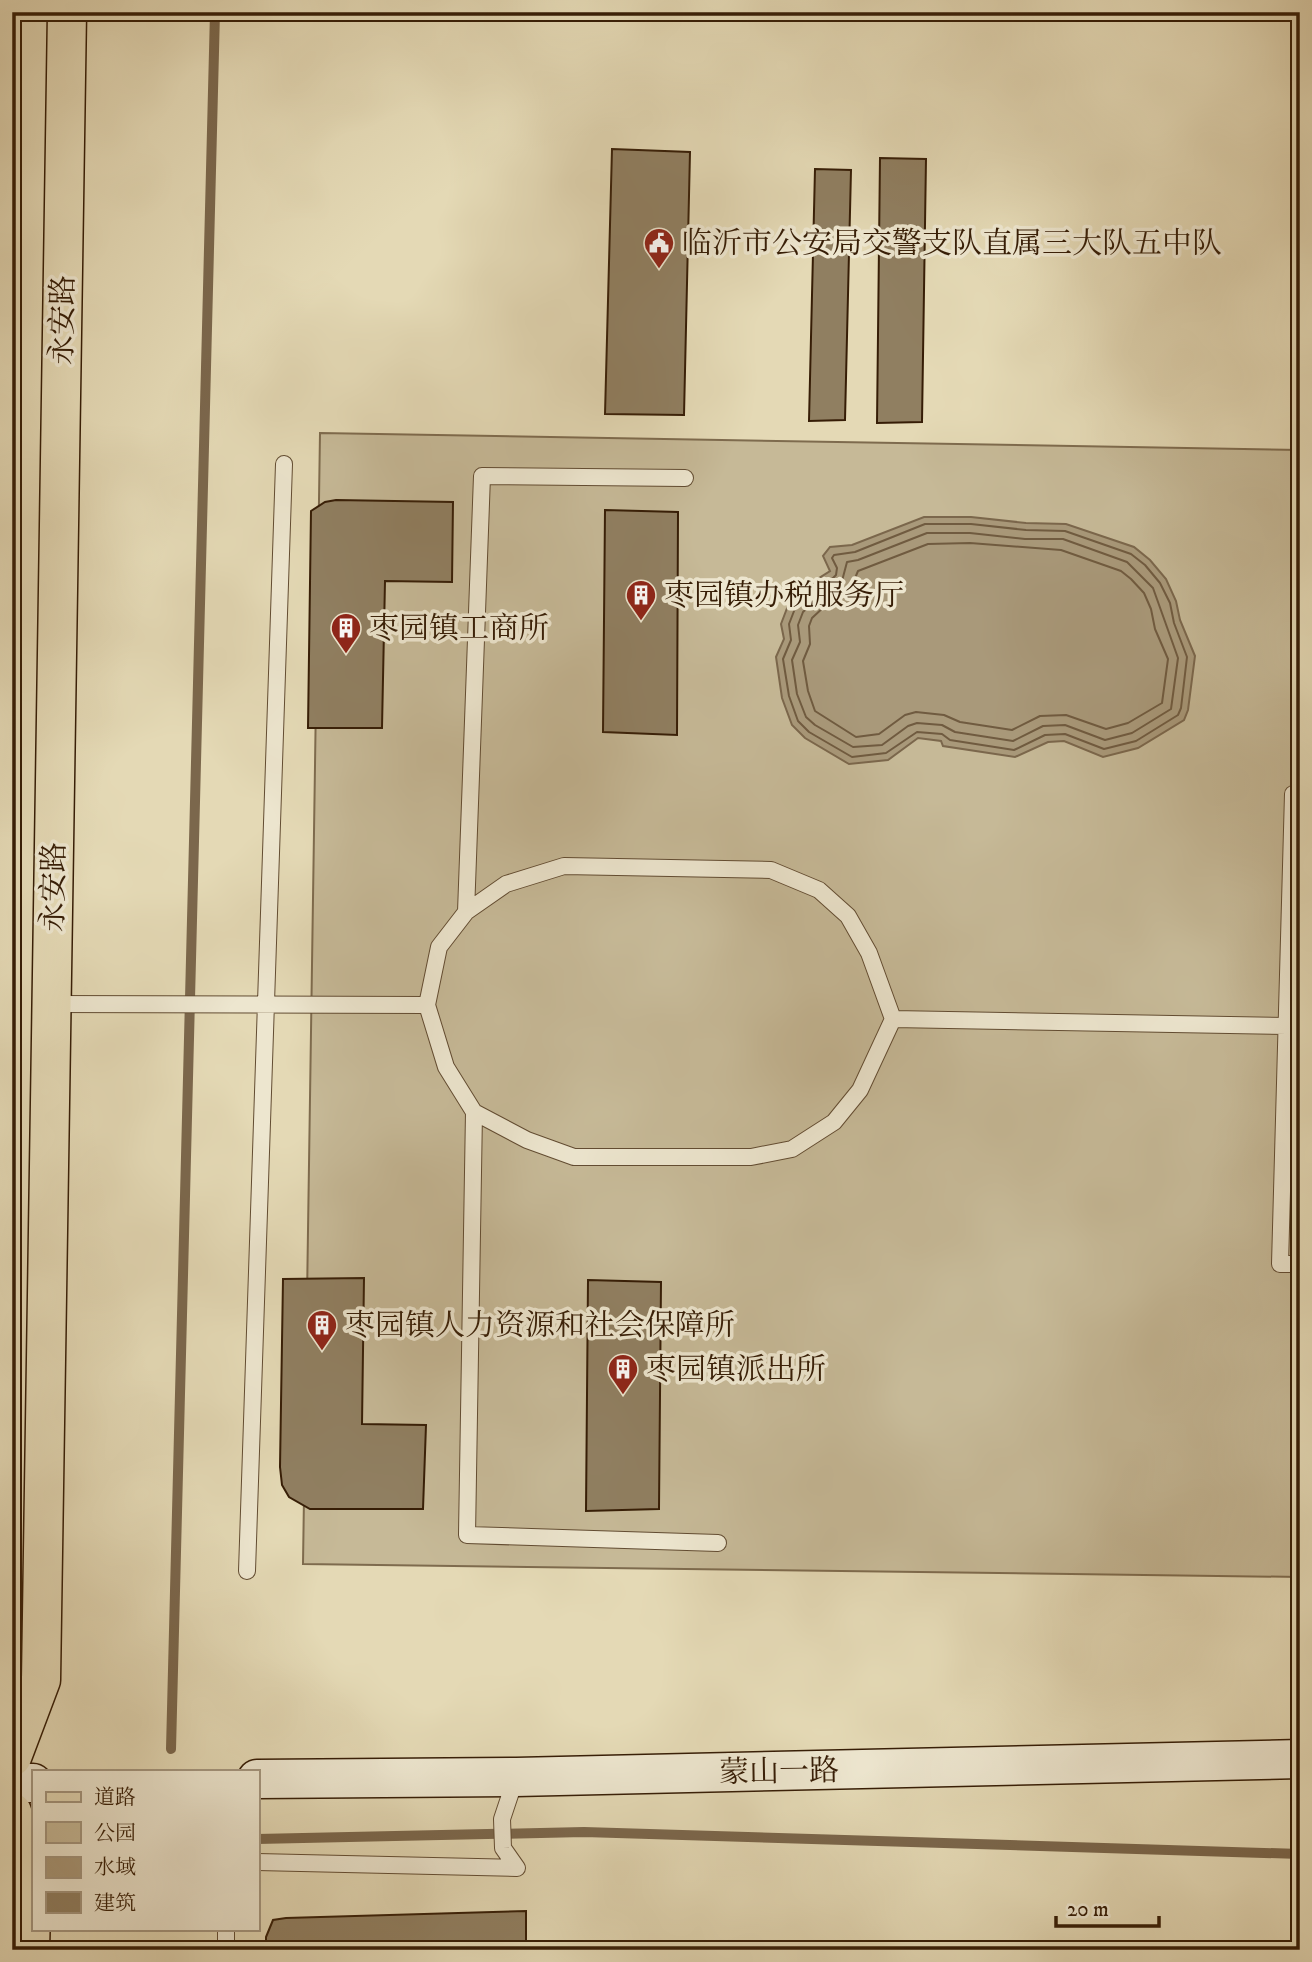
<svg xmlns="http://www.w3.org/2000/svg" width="1312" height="1962" font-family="'IM FELL DW Pica','Noto Serif SC',serif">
  <rect width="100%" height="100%" fill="#e4d9b5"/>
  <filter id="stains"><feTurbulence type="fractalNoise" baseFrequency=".00286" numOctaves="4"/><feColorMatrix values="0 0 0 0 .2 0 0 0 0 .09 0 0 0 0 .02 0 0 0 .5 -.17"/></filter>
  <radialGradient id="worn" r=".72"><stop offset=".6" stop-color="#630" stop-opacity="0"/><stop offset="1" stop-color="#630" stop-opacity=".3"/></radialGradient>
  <path fill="#c6b997" stroke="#7e6b4e" stroke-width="2" d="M320 433 1300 450V1577L303 1564Z"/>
  <path fill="#a9997a" stroke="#7b674c" stroke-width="2" d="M924 517H971L1026 523 1066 524 1134 547 1150 560 1166 579 1176 601 1180 620 1195 656 1188 710 1184 720 1138 748 1103 757 1064 741 1048 742 1015 757 943 746 941 741 918 738 888 760 849 764 805 738 792 725 782 698 776 657 784 639 781 624 789 603 811 583 830 571 823 556 830 547 852 545Z"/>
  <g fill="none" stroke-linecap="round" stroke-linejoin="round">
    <path stroke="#705b40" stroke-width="2" d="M925 524H971L1026 530 1065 531 1131 554 1145 565 1160 583 1170 603 1174 623 1187 657 1181 708 1178 715 1136 741 1104 749 1065 734 1045 735 1014 750 950 740 942 734 917 732 886 753 852 757 809 732 798 721 789 696 783 659 791 640 789 624 796 606 815 589 830 581 836 575 837 568 832 558 834 555 855 552Z
      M927 533H970L1025 539H1063L1127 562 1153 588 1178 658 1171 709 1132 733 1105 740 1065 725 1043 726 1013 741 955 732 942 725 917 723 908 726 882 745 853 747 815 725 806 717 797 694 792 660 800 642 798 625 803 612 820 596 835 588 842 581 847 562 858 560Z
      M970 543 1061 550 1121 571 1131 579 1144 593 1151 609 1155 629 1168 659 1162 703 1128 723 1106 729 1066 715 1040 716 1012 730 960 722 944 715 916 712 905 715 879 734 856 737 815 711 808 691 803 661 810 644 809 626 812 618 826 605 845 594 853 583 858 571 928 544Z"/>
    <path stroke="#7b674c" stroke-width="10" d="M171 1749 215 12
      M257 1839 584 1832 1300 1854"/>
  </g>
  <path fill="#907f61" stroke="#361d06" stroke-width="2" d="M612 149 690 152 684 415 605 414Z
    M880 158 926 159 922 422 877 423Z
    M815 169 851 170 845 420 809 421Z
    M336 500 453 502 452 582 385 581 382 728H308L311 511 325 502Z
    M605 510 678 512 677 735 603 732Z
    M364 1278 362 1424 426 1425 423 1509H310L289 1497 282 1485 280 1467 283 1279Z
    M588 1280 661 1282 659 1509 586 1511Z
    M526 1911V1950H266V1937L273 1920 286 1918Z"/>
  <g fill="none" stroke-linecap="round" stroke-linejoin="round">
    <g stroke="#624c32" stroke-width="18">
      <path id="service" d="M1300 794H1293L1280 1264H1300
        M466 912 482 476 685 478
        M51 1004 427 1005 446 1067 474 1112 527 1140 574 1157H751L792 1149 834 1122 860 1090 893 1019 869 953 848 916 819 890 771 870 564 866 506 884 466 912 439 947 427 1005
        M893 1019 1287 1026
        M474 1112 467 1535 718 1543
        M247 1571 284 464
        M257 1862 517 1868 503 1848 502 1819 516 1777
        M226 1950V1929"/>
    </g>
    <g stroke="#361d06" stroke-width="41">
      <path id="secondary" d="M257 1779 516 1777 1300 1759
        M12 1783H33"/>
    </g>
    <g stroke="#361d06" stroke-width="41">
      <path id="primary" d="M12 1757 41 1680 67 12
        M12 1812 32 1870 30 1950"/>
    </g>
    <use href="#service" stroke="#ede6cf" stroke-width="16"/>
    <use href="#secondary" stroke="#ede6cf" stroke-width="38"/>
    <use href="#primary" stroke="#e4d9b5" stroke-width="38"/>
  </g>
  <defs>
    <g id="civic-pin" transform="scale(1.575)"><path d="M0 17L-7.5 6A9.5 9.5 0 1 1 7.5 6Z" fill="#8f2418" stroke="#ede6cf"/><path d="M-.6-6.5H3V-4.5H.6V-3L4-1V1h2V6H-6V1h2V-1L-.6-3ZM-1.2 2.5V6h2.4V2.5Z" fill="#fff"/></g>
    <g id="building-pin" transform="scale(1.575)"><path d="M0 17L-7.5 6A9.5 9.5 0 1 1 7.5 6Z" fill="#8f2418" stroke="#ede6cf"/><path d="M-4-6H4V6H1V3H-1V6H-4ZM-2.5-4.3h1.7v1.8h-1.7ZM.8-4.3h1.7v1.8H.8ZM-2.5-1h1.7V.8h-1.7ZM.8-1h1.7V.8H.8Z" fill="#fff"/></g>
  </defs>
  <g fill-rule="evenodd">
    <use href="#civic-pin" x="659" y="243"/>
    <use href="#building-pin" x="641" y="595"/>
    <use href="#building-pin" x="346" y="628"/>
    <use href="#building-pin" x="322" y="1325"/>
    <use href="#building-pin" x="623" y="1369"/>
  </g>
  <g text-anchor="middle" stroke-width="7" stroke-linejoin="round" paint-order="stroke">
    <g font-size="30" fill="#361d06" stroke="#ede6cf" text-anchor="start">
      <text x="682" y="253">临沂市公安局交警支队直属三大队五中队</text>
      <text x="664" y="605">枣园镇办税服务厅</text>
      <text x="369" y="638">枣园镇工商所</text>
      <text x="345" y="1335">枣园镇人力资源和社会保障所</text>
      <text x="646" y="1379">枣园镇派出所</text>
    </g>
    <g font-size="30" fill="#361d06" stroke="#ede6cf">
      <text transform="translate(62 320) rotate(-89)" y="10">永安路</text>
      <text transform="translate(53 887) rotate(-89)" y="10">永安路</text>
      <text transform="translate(779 1771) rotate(-1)" y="10">蒙山一路</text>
    </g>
  </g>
  <rect width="1312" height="1962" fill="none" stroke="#e4d9b5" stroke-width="42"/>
  <rect x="14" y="14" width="1284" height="1934" fill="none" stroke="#361d06" stroke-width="3.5"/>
  <rect x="21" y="21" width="1270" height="1920" fill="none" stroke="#361d06" stroke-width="2"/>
  <rect x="32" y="1770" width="228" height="161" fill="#ede6cf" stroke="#a4967f" stroke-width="2"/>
  <rect x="46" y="1792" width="35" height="10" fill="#e4d9b5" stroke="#a4967f" stroke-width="2"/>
  <text x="94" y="1804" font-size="21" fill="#361d06">道路</text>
  <rect x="46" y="1822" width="35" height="21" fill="#c6b997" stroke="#a4967f" stroke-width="2"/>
  <text x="94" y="1840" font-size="21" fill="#361d06">公园</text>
  <rect x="46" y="1857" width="35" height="21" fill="#a9997a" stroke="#a4967f" stroke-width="2"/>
  <text x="94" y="1874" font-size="21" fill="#361d06">水域</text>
  <rect x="46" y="1892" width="35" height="21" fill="#907f61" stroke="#a4967f" stroke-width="2"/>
  <text x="94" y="1910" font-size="21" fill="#361d06">建筑</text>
  <path d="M1056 1916v10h103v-10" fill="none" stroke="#361d06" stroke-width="3.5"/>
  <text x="1067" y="1916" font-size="21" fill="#361d06" stroke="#ede6cf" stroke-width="5" paint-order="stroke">20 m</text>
  <rect width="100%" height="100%" filter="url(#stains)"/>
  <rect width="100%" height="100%" fill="url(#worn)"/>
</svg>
